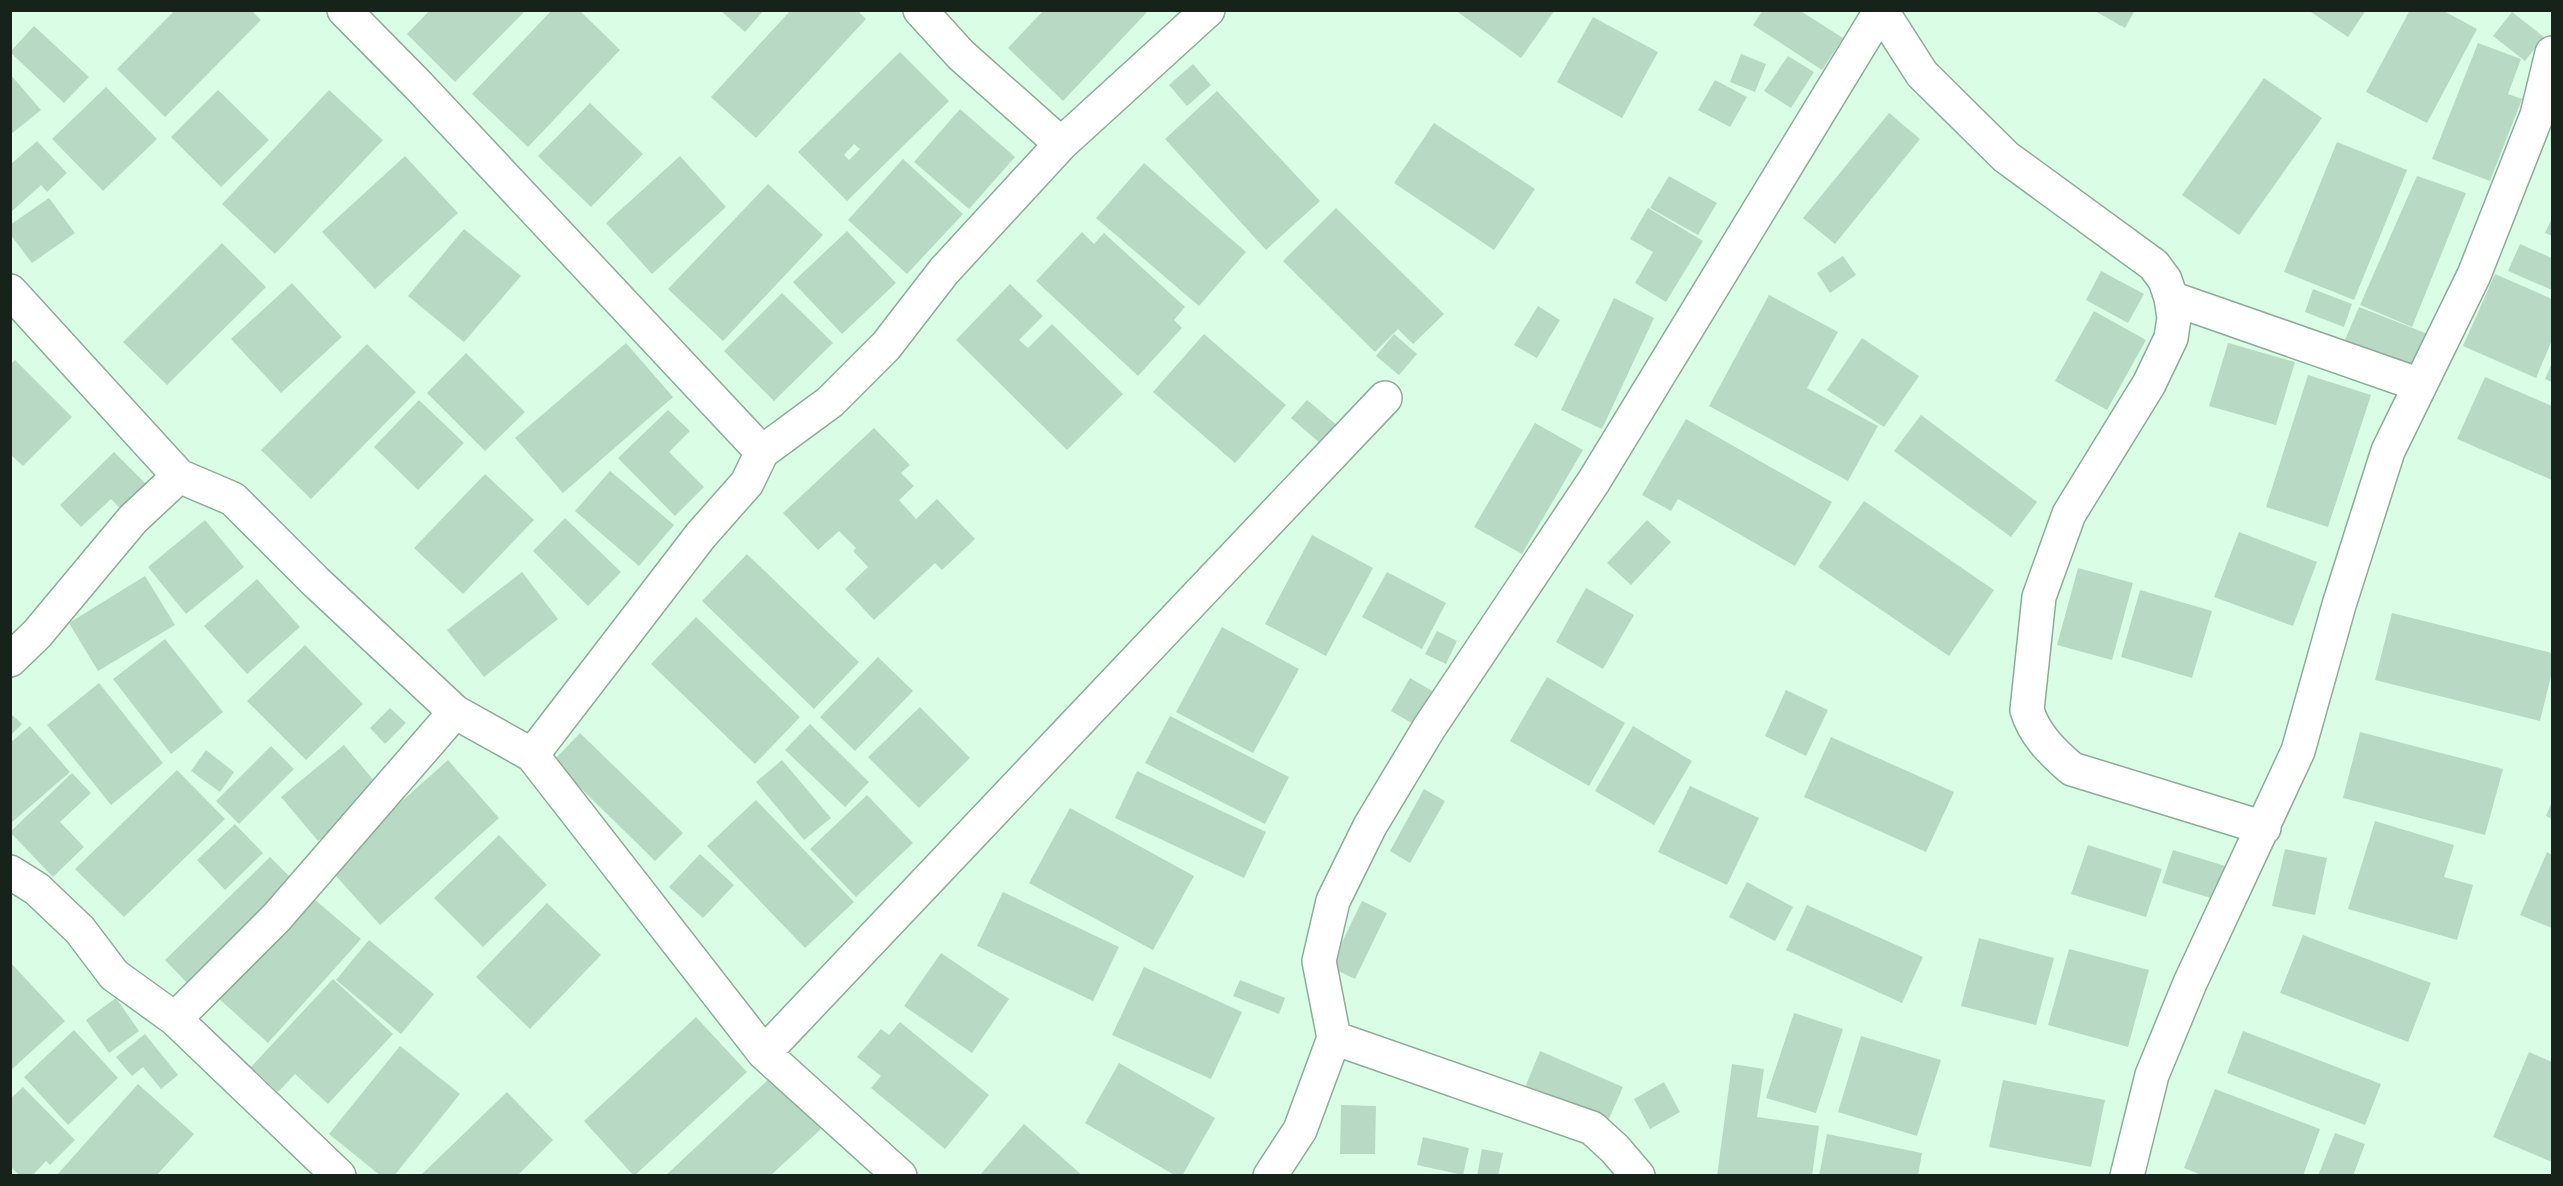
<svg xmlns="http://www.w3.org/2000/svg" width="2563" height="1186" font-family="'Space Grotesk',sans-serif">
  <rect width="100%" height="100%" fill="#d9fde5"/>
  <path fill="#b8dac4" fill-rule="evenodd" d="M175 10H251L261 20 165 117 117 69Z
    M430 10H526L455 82 407 34Z
    M552 10H579L620 50 528 147 472 94Z
    M720 10H764L745 32Z
    M791 10H857L866 19 756 138 711 97Z
    M1044 10H1149L1063 101 1008 48Z
    M1455 10H1555L1521 58Z
    M1763 10H1799L1843 38 1822 70 1753 25Z
    M2093 10H2135L2125 28Z
    M2308 10H2366L2348 37Z
    M2410 10H2442L2477 29 2427 123 2366 92Z
    M2512 12 2544 37 2525 61 2493 36Z
    M1593 17 1658 52 1622 118 1557 82Z
    M34 26 89 77 64 103 10 52Z
    M2478 43 2521 59 2508 94 2522 99 2490 181 2432 159Z
    M900 52 949 101 847 201 798 152ZM854 144 860 149 849 160 844 155Z
    M1741 54 1766 64 1755 92 1730 82Z
    M1788 56 1814 72 1791 108 1764 91Z
    M1193 64 1211 85 1187 106 1169 85Z
    M10 74 41 110 10 135Z
    M2264 78 2322 118 2239 235 2182 195Z
    M1715 80 1747 97 1730 127 1698 110Z
    M106 87 157 139 103 191 52 139Z
    M218 90 269 140 221 187 171 137Z
    M329 90 383 140 275 254 222 204Z
    M1217 91 1320 201 1266 250 1165 139Z
    M590 103 643 154 591 207 538 156Z
    M960 109 1015 157 969 209 914 162Z
    M1889 113 1920 139 1835 244 1803 218Z
    M1434 123 1535 189 1494 250 1394 183Z
    M37 141 67 173 47 192 41 185 10 213V165Z
    M2337 142 2407 170 2354 300 2284 272Z
    M405 156 458 213 375 289 322 232Z
    M680 156 726 207 652 274 606 223Z
    M903 159 963 214 907 274 848 220Z
    M1144 163 1246 252 1199 306 1096 218Z
    M1669 176 1717 203 1698 235 1650 208Z
    M2417 176 2466 193 2412 327 2360 305Z
    M768 184 823 235 723 341 668 289Z
    M49 198 75 233 32 263 10 234V225Z
    M1336 208 1444 314 1413 344 1398 329 1375 352 1283 261Z
    M1648 208 1703 241 1666 302 1635 283 1653 252 1630 239Z
    M2552 218V236L2545 233Z
    M464 229 521 276 464 342 408 296Z
    M847 231 896 283 842 334 793 282Z
    M1082 232 1094 244 1104 233 1185 307 1174 320 1182 328 1138 376 1036 281Z
    M222 243 266 287 167 385 123 342Z
    M2520 244 2552 258V290L2508 271Z
    M1843 256 1856 275 1830 293 1817 273Z
    M2101 271 2144 294 2128 323 2086 300Z
    M2495 274 2552 299V340L2536 378 2463 346Z
    M292 283 342 337 281 393 231 339Z
    M1010 284 1043 316 1019 340 1028 348 1052 324 1123 394 1067 450 956 340Z
    M2313 289 2352 304 2344 327 2305 312Z
    M782 293 833 343 774 401 724 351Z
    M1769 295 1838 332 1807 388 1878 426 1848 481 1709 406Z
    M1614 298 1654 318 1602 429 1561 410Z
    M1538 306 1560 320 1537 358 1514 345Z
    M2359 307 2433 336 2419 371 2344 342Z
    M2094 311 2146 340 2107 410 2055 381Z
    M1204 334 1286 405 1235 463 1153 392Z
    M1394 334 1417 354 1399 375 1376 356Z
    M1862 338 1919 376 1884 427 1827 390Z
    M626 343 673 397 563 493 515 438Z
    M2228 343 2295 362 2276 425 2209 406Z
    M367 344 416 392 311 499 261 450Z
    M466 353 525 412 485 451 427 393Z
    M15 360 72 417 23 466 10 454V365Z
    M2552 363V382L2545 379Z
    M2308 375 2371 395 2328 527 2266 507Z
    M2485 377 2552 406V480L2457 439Z
    M419 400 464 443 418 490 374 447Z
    M1307 400 1338 426 1321 444 1291 418Z
    M668 410 690 431 669 452 704 487 675 516 618 458Z
    M1921 415 2037 502 2011 537 1894 451Z
    M1686 419 1832 502 1795 566 1678 499 1671 511 1642 495Z
    M1535 423 1583 450 1522 554 1474 527Z
    M874 428 910 465 901 473 914 486 899 500 916 519 937 499 975 539 942 570 935 563 874 620 845 589 868 567 853 551 856 548 839 531 818 550 783 513Z
    M114 452 147 485 122 510 111 499 81 527 60 505Z
    M610 471 674 525 639 566 575 511Z
    M485 474 534 520 463 594 414 548Z
    M1864 501 1994 590 1949 656 1818 567Z
    M565 518 621 572 588 606 533 551Z
    M205 520 244 567 186 614 148 567Z
    M1647 520 1671 542 1631 585 1607 563Z
    M2239 532 2317 562 2293 626 2214 597Z
    M1312 535 1373 568 1326 656 1265 624Z
    M747 554 859 662 814 709 702 601Z
    M2078 568 2133 583 2112 660 2057 645Z
    M522 572 558 619 484 677 447 630Z
    M1387 572 1446 603 1422 649 1362 617Z
    M145 576 175 625 98 671 69 623Z
    M257 579 300 627 247 674 204 626Z
    M1586 588 1634 615 1603 669 1556 642Z
    M2140 590 2212 611 2192 678 2121 657Z
    M2392 613 2552 653V672L2540 721 2375 680Z
    M696 617 800 717 755 764 651 664Z
    M1222 627 1299 669 1253 753 1176 712Z
    M1437 631 1457 641 1446 664 1425 654Z
    M165 639 223 712 171 754 113 679Z
    M305 645 363 704 306 760 247 701Z
    M878 657 913 691 855 751 820 717Z
    M1547 677 1625 723 1589 786 1510 741Z
    M1410 678 1434 692 1415 725 1391 711Z
    M99 683 163 763 111 805 47 725Z
    M1786 690 1828 710 1806 756 1765 736Z
    M920 707 970 758 919 808 868 757Z
    M390 708 406 723 385 744 370 728Z
    M10 713 22 724 10 736Z
    M1170 716 1289 777 1265 824 1145 763Z
    M810 724 869 782 845 807 785 750Z
    M30 726 70 772 10 824V743Z
    M1633 726 1692 761 1654 825 1595 791Z
    M2360 732 2503 769 2485 835 2343 798Z
    M580 733 683 833 655 861 553 761Z
    M1831 737 1954 792 1926 852 1804 797Z
    M344 745 381 789 318 841 281 797Z
    M271 746 294 769 239 824 216 801Z
    M206 750 234 772 220 792 191 771Z
    M448 760 499 818 380 925 328 867Z
    M782 760 831 818 804 840 756 782Z
    M177 770 225 819 124 917 75 869Z
    M1137 771 1266 832 1244 878 1115 818Z
    M72 773 91 793 60 822 84 847 53 877 10 832Z
    M1690 786 1759 818 1727 885 1658 852Z
    M1424 789 1445 801 1410 863 1390 851Z
    M867 795 913 843 856 897 810 849Z
    M756 800 854 902 805 948 707 846Z
    M2552 801V819L2546 816Z
    M1070 808 1194 876 1153 950 1029 883Z
    M2375 821 2454 845 2444 877 2473 885 2457 940 2348 909Z
    M235 824 263 853 225 890 197 860Z
    M499 835 547 885 483 947 434 898Z
    M2088 845 2162 869 2146 917 2071 894Z
    M2285 849 2327 858 2315 915 2272 906Z
    M2173 850 2225 866 2214 899 2162 883Z
    M2547 852 2552 855V928L2520 915Z
    M700 854 734 885 703 918 669 887Z
    M270 857 296 883 190 986 165 960Z
    M1747 882 1793 907 1775 941 1729 917Z
    M1003 892 1119 947 1093 1001 977 946Z
    M308 894 361 939 268 1043 217 997Z
    M1362 901 1387 913 1355 979 1330 967Z
    M547 903 601 955 530 1029 476 977Z
    M1807 905 1923 957 1902 1003 1786 950Z
    M2303 935 2431 983 2408 1042 2280 993Z
    M1979 938 2054 958 2036 1025 1961 1006Z
    M369 940 434 994 401 1034 336 980Z
    M2069 949 2149 970 2128 1047 2048 1025Z
    M941 953 1009 999 972 1053 904 1006Z
    M10 962 65 1021 10 1071Z
    M1144 967 1242 1012 1211 1079 1112 1035Z
    M333 979 393 1034 328 1104 295 1074 278 1092 251 1067Z
    M1240 980 1285 998 1279 1014 1233 996Z
    M116 998 139 1031 109 1053 86 1020Z
    M1794 1013 1843 1029 1816 1113 1766 1098Z
    M696 1017 747 1072 634 1176 584 1121Z
    M900 1022 989 1095 945 1149 871 1088 881 1076 857 1057 881 1029 889 1035Z
    M74 1030 118 1078 68 1125 24 1077Z
    M2243 1031 2381 1084 2365 1125 2227 1073Z
    M145 1034 178 1075 161 1089 143 1067 132 1076 116 1057Z
    M1861 1036 1941 1060 1917 1136 1838 1112Z
    M400 1046 460 1094 394 1176H381L329 1134Z
    M1540 1051 1623 1087 1604 1130 1522 1095Z
    M2529 1052 2552 1062V1162L2493 1137Z
    M1119 1063 1215 1118 1182 1176H1176L1085 1123Z
    M1732 1064 1764 1069 1757 1117 1819 1126 1812 1176H1717Z
    M771 1077 821 1129 770 1176H665Z
    M2003 1080 2105 1100 2091 1167 1989 1147Z
    M1664 1082 1680 1112 1650 1129 1634 1099Z
    M138 1084 194 1134 156 1176H56Z
    M23 1087 75 1140 50 1165 46 1161 32 1176H20L10 1166V1099Z
    M2215 1089 2320 1129 2303 1176H2204L2184 1168Z
    M507 1092 553 1140 517 1176H420Z
    M1341 1105 1376 1106 1375 1154H1340Z
    M1024 1124 1083 1176H979Z
    M2335 1133 2365 1144 2353 1176H2318Z
    M1827 1134 1922 1153 1918 1176H1819Z
    M1423 1137 1469 1148 1463 1175 1417 1165Z
    M1482 1149 1503 1153 1498 1176H1477Z"/>
  <g fill="none" stroke-linecap="round" stroke-linejoin="round">
    <g stroke="#8bad97" stroke-width="36">
      <path id="street" d="M344 10 418 85 762 452
        M920 10 961 55 1061 144
        M1881 10 1922 74 2006 157 2154 265 2165 280 2171 298 2174 318 2171 338 2149 384 2069 514 2039 597 2027 710C2034 734 2052 752 2072 769L2264 828
        M10 291 179 476
        M2171 298 2420 385
        M10 660 37 634 133 519 179 476 233 499 316 582 455 712 532 755 764 1053 900 1176
        M532 755 701 535 747 483 762 452 830 402 886 346 944 271 1061 144 1208 10
        M10 872 37 889 80 930 114 975 175 1019 339 1176
        M175 1019 277 917 455 712
        M1334 1038 1592 1128 1615 1149 1638 1176
        M764 1053 1385 398
        M1270 1176 1300 1130 1334 1038 1319 961 1333 901 1370 826 1429 728 1594 481 1881 10
        M2127 1176 2152 1075 2190 983 2298 751 2339 605 2388 451 2474 275 2537 115 2552 53"/>
    </g>
    <use href="#street" stroke="#fff" stroke-width="33"/>
  </g>
  <rect width="2563" height="1186" fill="none" stroke="#16231b" stroke-width="24"/>
</svg>
